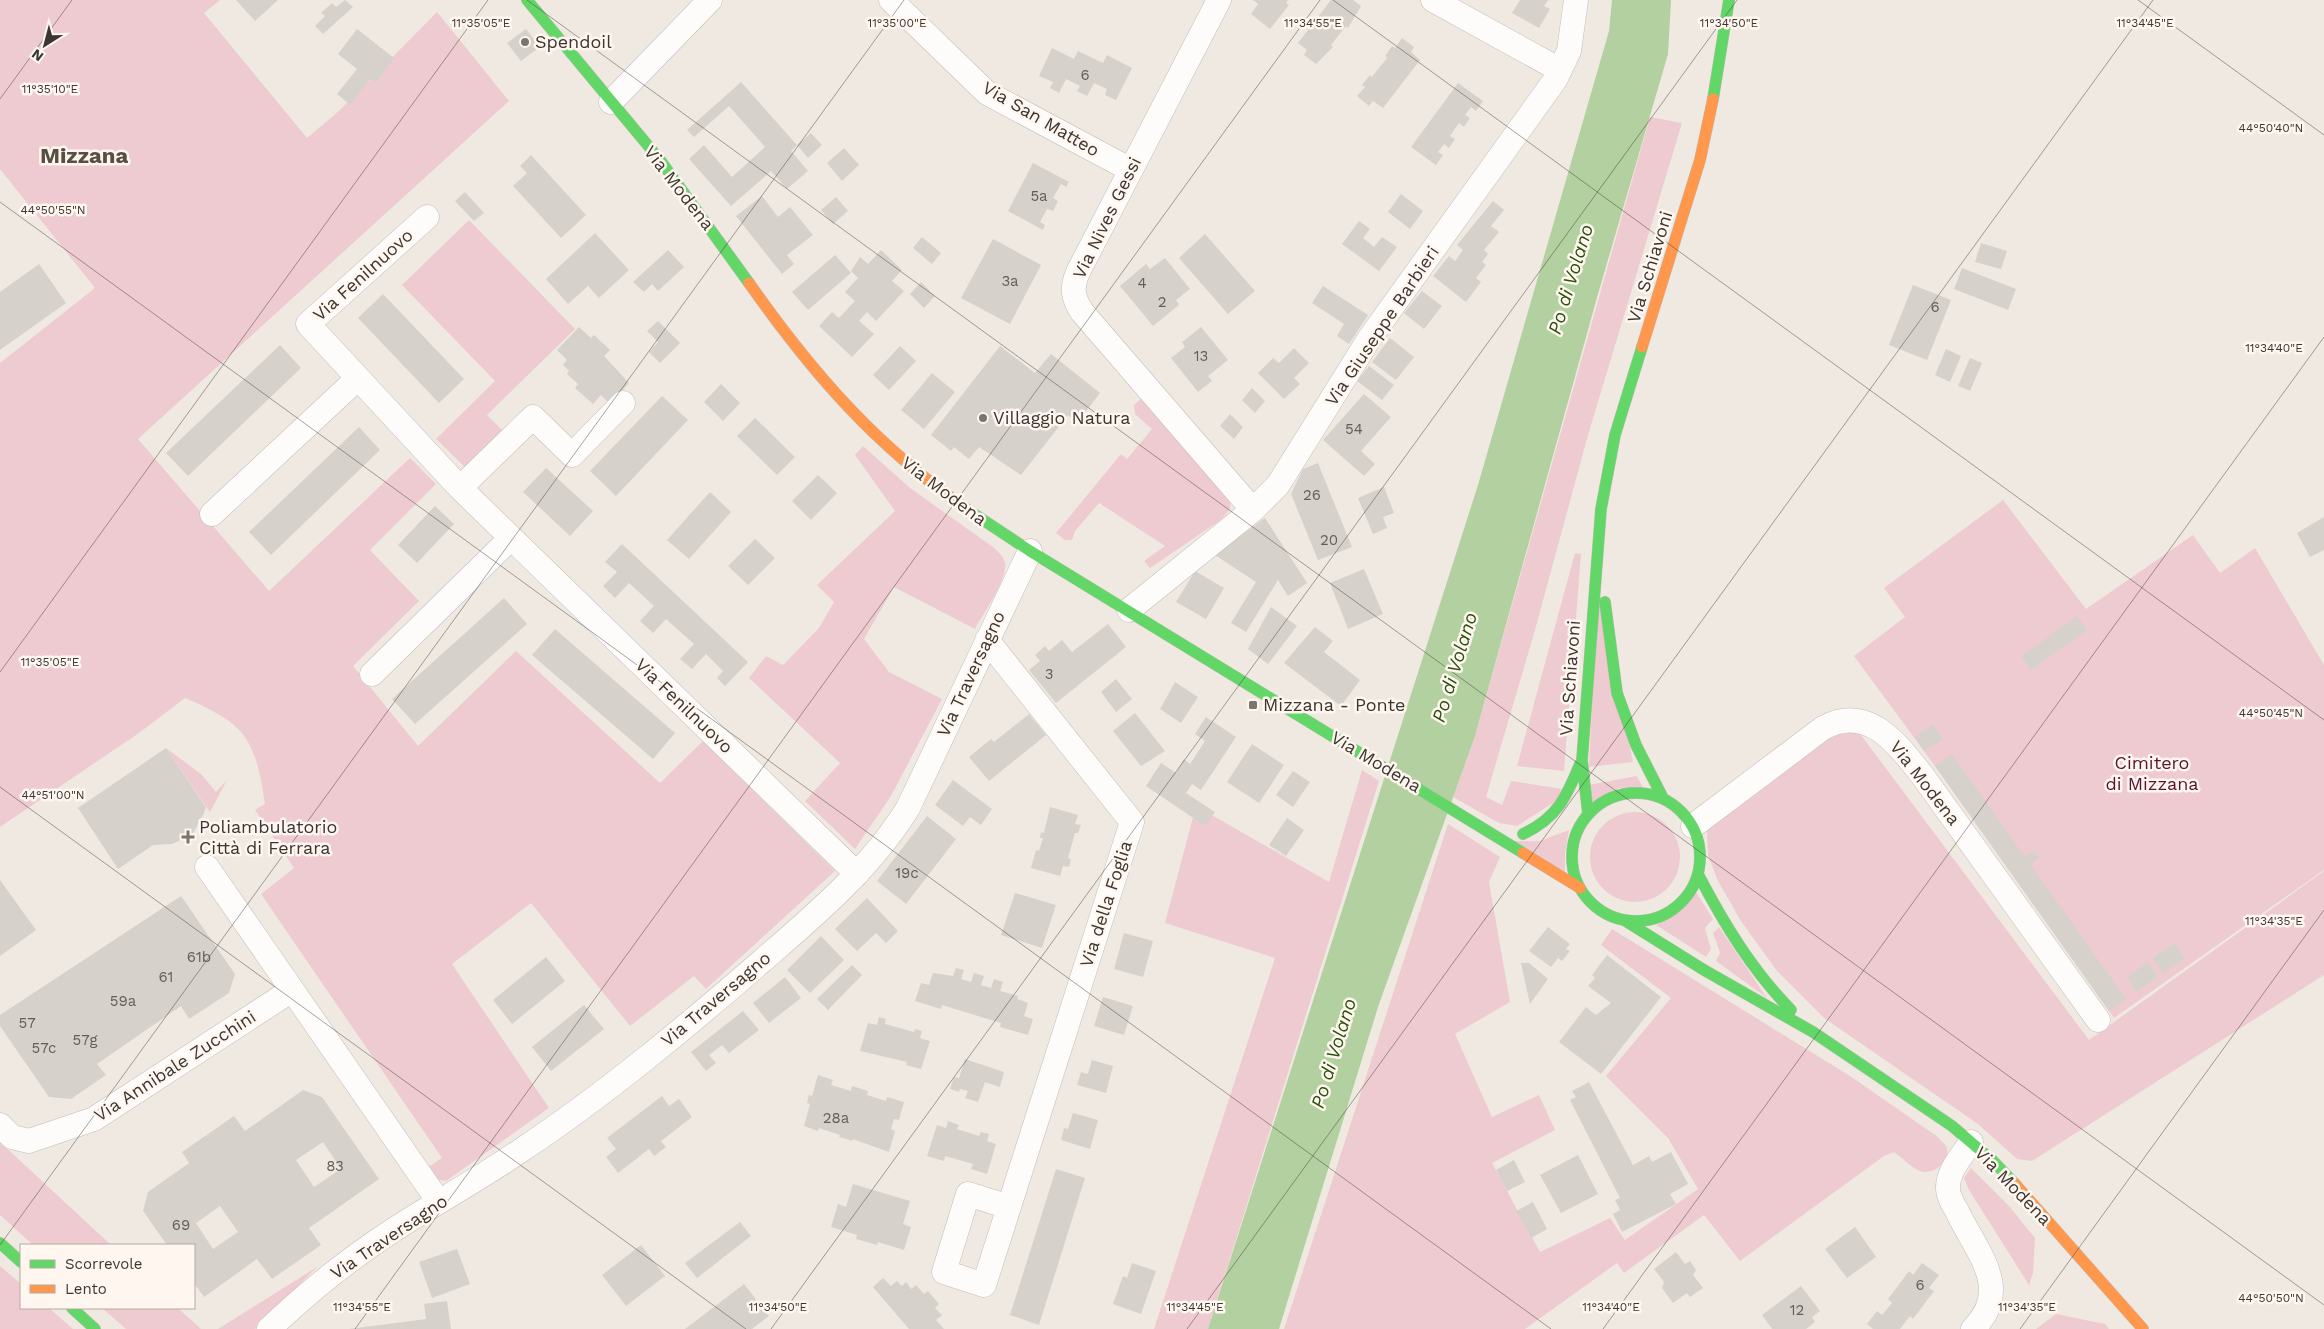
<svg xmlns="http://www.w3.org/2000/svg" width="2324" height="1329" font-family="'Work Sans',sans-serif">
  <rect width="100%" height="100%" fill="#f0e9e1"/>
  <path fill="#eecbd0" d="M0 0H220L204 13 307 138 340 110 437 12 509 101 138 439 269 591 410 458 436 484 370 550 419 601 353 666 418 746 516 651 660 783 703 741 835 871 706 989 694 976 630 1026 531 903 452 964 549 1108 446 1181 435 1179 427 1168 442 1158 261 894 294 868 255 810 265 804C255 738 246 724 185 698L139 733 0 827V363L95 288 0 169Z
    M1650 117 1682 123 1588 435 1535 630 1486 797 1502 805 1511 781 1562 789 1556 801 1517 826 1499 823 1453 797 1475 736Z
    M469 220 575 329 487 415 509 437 471 473 436 439 495 381 402 285Z
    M1142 398 1230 502V509L1222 519 1150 568 1144 561 1165 546 1099 503 1075 531 1072 540H1065L1056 533 1121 454 1127 459 1152 429 1135 414 1134 405Z
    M863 446 910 488 993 547C998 552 1003 555 1005 563 1008 579 983 614 975 629L894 587 864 639 889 672 942 699 891 796 855 849 805 801 840 763 749 678 766 656 783 665 819 628 834 602 817 585 895 511 855 455Z
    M2003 500 2086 609 2193 535 2220 573 2255 548 2324 665V870L2114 1018 1935 766 1854 656 1905 617 1884 588Z
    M1575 553 1581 554 1564 771 1517 766Z
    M1598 584 1633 762 1589 767Z
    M1846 729 1861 735 2089 1040 2324 871V975L2032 1161 2017 1159 1978 1124 1824 1018 1777 971 1741 921 1718 881 1708 855 1707 831 1720 813 1812 744Z
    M166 748 201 774 216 792 227 780 210 812Z
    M1362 770 1379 781 1208 1329H1154L1275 958 1165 923 1196 806 1329 882Z
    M1637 776 1644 790 1619 788 1588 805 1589 785Z
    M1590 857a45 45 0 1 1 90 0a45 45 0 1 1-90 0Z
    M1448 824 1500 857 1489 882 1510 1002 1455 1034 1492 1117 1539 1095 1555 1130 1492 1163 1540 1252 1610 1218 1625 1240 1698 1189 1668 1138 1606 1076 1671 998 1601 945 1612 929 1850 1076 1938 1137C1940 1140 1944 1143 1946 1146 1953 1161 1933 1176 1920 1171 1910 1167 1903 1158 1894 1152L1884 1156 1740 1261 1704 1215 1624 1273 1617 1263 1525 1329H1284Z
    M1569 830 1565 853V872L1511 841H1540Z
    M1696 892 1713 919 1705 928 1711 949 1706 957 1656 925C1673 917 1687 908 1696 892Z
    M1719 927 1767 998 1716 961 1720 953 1713 933Z
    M0 1142 111 1245H33L0 1215Z
    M1971 1168 2009 1206 2035 1238 2033 1273 2029 1285 1969 1190 1964 1178Z
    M0 1266 21 1284V1308H49L73 1329H0Z
    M317 1267 255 1329H218Z
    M102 1308H178L201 1329H126Z
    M2056 1314 2105 1324 2109 1329H2036Z"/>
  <path fill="#b3d0a0" d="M1612 0H1671L1668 54 1598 294 1475 736 1378 1007 1279 1329H1208L1478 485 1609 31Z"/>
  <path fill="#d7d1cc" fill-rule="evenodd" d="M236 0H278L255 21Z
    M345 0 353 7 323 34 315 26 325 16 321 13 332 3 336 7Z
    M1253 0H1288L1286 3 1289 5 1270 29 1251 14 1258 4Z
    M1331 0H1353L1361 6 1348 28 1346 26 1331 45 1333 47 1316 64 1304 55 1307 50 1298 43Z
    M1520 0H1548L1544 6 1550 9 1539 28 1512 13Z
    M357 29 394 58 376 83 370 79 350 105 337 94 357 69 338 54Z
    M526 29 540 47 521 61 507 43Z
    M1402 38 1414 47 1411 52 1420 60 1383 108 1373 101 1369 106 1357 96 1365 87 1362 85 1370 75 1372 77 1387 58 1385 56 1392 46 1395 48Z
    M1052 48 1074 59 1078 51 1103 63 1107 55 1132 68 1116 100 1105 95 1107 89 1094 83 1087 96 1077 91 1080 86 1066 79 1059 93 1050 88 1053 82 1039 76Z
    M741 82 797 145 791 151 808 171 787 189 771 171 731 206 689 159 704 145 732 177 765 147 729 106 694 137 687 130Z
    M1458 83 1483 101 1476 111 1471 107 1465 115 1470 118 1464 127 1459 123 1450 136 1455 139 1449 148 1444 144 1438 152 1443 155 1436 165 1411 147Z
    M811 133 822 145 808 158 797 145Z
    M844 148 859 165 842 181 827 163Z
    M531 155 586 215 561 238 513 186 527 173 520 166Z
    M1033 163 1069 182 1066 187 1061 184 1053 198 1058 201 1053 211 1047 209 1040 222 1045 225 1043 230 1008 211Z
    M465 192 484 213 474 221 455 201Z
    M1401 194 1423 211 1410 229 1388 212Z
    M762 196 778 217 790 207 813 235 787 255 794 264 782 274 736 216Z
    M836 197 848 211 833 224 821 210Z
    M1493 201 1504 210 1491 226 1499 232 1484 250 1488 254 1482 262 1486 265 1476 278 1481 282 1466 302 1433 276 1449 256 1455 261 1463 250 1457 245Z
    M1359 221 1370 229 1363 238 1374 247 1382 237 1397 247 1379 271 1342 244Z
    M595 233 629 270 599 298 588 286 568 304 546 279Z
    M1205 234 1255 291 1228 314 1179 258Z
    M922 237 941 253 932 264 913 248Z
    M993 239 1041 265 1010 324 961 298Z
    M1981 243 2007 251 2001 269 1975 262Z
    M668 250 684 267 658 291 652 284 644 292 633 282Z
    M881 250 902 270 892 281 904 291 876 321 867 312 859 321 874 334 852 357 819 326 832 312 839 318 855 301 845 292 858 278 851 271 860 257 868 264Z
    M835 255 851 273 808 310 792 292Z
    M1165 258 1190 289 1176 300 1179 305 1153 326 1120 286 1146 264 1150 269Z
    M39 264 66 303 0 350V292Z
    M1962 268 2016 289 2008 310 1954 289Z
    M921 282 935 296 924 308 910 294Z
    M1913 285 1951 300 1927 360 1889 345Z
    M1323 286 1368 315 1349 344 1337 336 1344 324 1312 303Z
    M1422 291 1442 306 1424 329 1404 313Z
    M383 294 464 379 439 403 358 318Z
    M658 321 680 343 660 363 649 352 658 342 647 331Z
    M579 327 591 338 594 335 610 350 604 356 629 383 610 404 601 395 593 404 575 388 578 384 567 374 569 371 563 365 567 360 557 350Z
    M1201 327 1228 360 1208 376 1212 381 1198 392 1171 358 1185 347 1182 342Z
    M1390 338 1414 357 1396 380 1372 362Z
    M280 345 301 368 188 476 166 453Z
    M900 346 916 361 889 390 873 375Z
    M1000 346 1035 373 1051 354 1100 393 1077 423 1068 415 1021 475 979 447 969 459 954 447 951 451 931 435Z
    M1294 348 1309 363 1294 378 1300 384 1284 399 1258 373 1273 358 1279 363Z
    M1946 349 1961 356 1950 382 1935 375Z
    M1970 358 1982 363 1970 391 1958 386Z
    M1369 366 1394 385 1382 400 1357 381Z
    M932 373 955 392 924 429 901 410Z
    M721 384 740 403 723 421 704 402Z
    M1252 388 1265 401 1255 413 1242 400Z
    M1364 394 1391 417 1361 451 1375 464 1364 476 1323 440Z
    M662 396 688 420 616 496 590 471Z
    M1230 414 1243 427 1234 439 1220 426Z
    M755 418 795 457 777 475 737 436Z
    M359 427 380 450 271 555 249 532Z
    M1318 463 1352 547 1318 560 1291 494 1303 469Z
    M546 468 593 511 570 536 523 492Z
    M818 475 837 493 811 520 792 501Z
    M1384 487 1394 513 1383 517 1387 528 1373 534 1358 498Z
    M710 492 731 512 689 559 667 540Z
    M435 506 454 524 417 563 398 545Z
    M2324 517V550L2310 557 2297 533Z
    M1265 518 1307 583 1288 596 1278 580 1246 632 1231 623 1256 582 1215 555Z
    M755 539 775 558 748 585 728 566Z
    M622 544 748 662 725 686 717 678 723 671 706 654 692 669 680 659 694 644 666 619 653 633 640 621 654 606 629 583 615 598 603 586 617 572 605 562Z
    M1364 569 1383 614 1348 629 1330 583Z
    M1195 571 1224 588 1206 619 1176 602Z
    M504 598 527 624 415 724 392 699Z
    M1271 607 1297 626 1268 664 1248 649Z
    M2077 616 2087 630 2031 670 2021 656Z
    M1108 624 1126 647 1056 703 1029 670 1040 661 1035 655 1045 646 1049 651 1062 640 1072 652Z
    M1315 627 1333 641 1324 652 1360 680 1341 706 1284 663Z
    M555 629 675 733 653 759 532 655Z
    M1116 679 1132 699 1116 712 1101 692Z
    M1175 682 1198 697 1181 723 1160 709Z
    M1135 713 1165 751 1141 766 1113 731Z
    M1029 714 1046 735 989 781 969 757 991 739 994 742Z
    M1206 717 1236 737 1201 790 1192 784 1186 793 1215 812 1205 826 1146 786 1161 763 1176 773 1184 759 1190 764 1205 741 1195 734Z
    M1933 724 1943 739 1924 751 1915 737Z
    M1252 744 1284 765 1259 803 1227 782Z
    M166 748 206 807 204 813 194 832 188 837 172 844 153 845 118 869 78 808Z
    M1952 754 2025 857 2034 851 2039 858 2030 864 2126 999 2109 1011 1935 766Z
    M1293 771 1310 782 1293 807 1276 795Z
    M953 780 992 809 981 825 970 817 963 826 935 805Z
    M1050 807 1078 815 1075 824 1081 825 1078 833H1075L1068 858 1071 859 1069 867 1063 866 1060 876 1031 868 1036 850 1039 851 1043 838H1040L1041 832 1044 833Z
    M927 816 956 839 906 904 877 881Z
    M1287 818 1304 830 1286 856 1269 845Z
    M0 880 36 930 0 956Z
    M1015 893 1056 905 1042 948 1001 935Z
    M181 896 235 974 229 993 189 1019 181 1006 97 1064 106 1075 71 1099 49 1097 0 1026V1015Z
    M867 898 898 931 886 943 876 933 857 951 835 929Z
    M1548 927 1570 944 1566 949 1570 951 1562 961 1558 958 1551 967 1529 951Z
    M1124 933 1153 941 1143 977 1114 969Z
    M821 936 844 960 810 993 787 970Z
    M2175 943 2185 958 2163 973 2153 958Z
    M1607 955 1661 997 1601 1074 1559 1042 1586 1007 1596 1015 1611 1003 1588 986 1595 978 1592 975Z
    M546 957 565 981 512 1024 493 1000Z
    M2148 962 2158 977 2136 992 2127 977Z
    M1521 963H1529L1548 979 1530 1004Z
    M852 965 862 975 828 1010 817 999Z
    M956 968 964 970 961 979 971 982 974 973 984 976 981 985 991 988 994 979 1003 982 1000 991 1018 996 1017 999 1028 1003 1024 1016 1033 1019 1028 1035 1000 1027 1001 1023 942 1005 941 1009 915 1001 921 983 929 985 933 973 953 976Z
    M785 977 801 998 769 1023 753 1003Z
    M1103 997 1133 1006 1124 1035 1094 1026Z
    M584 1005 604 1029 551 1071 532 1047Z
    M743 1011 759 1030 729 1053 722 1045 709 1055 716 1063 706 1071 691 1052Z
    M879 1017 886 1019 885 1024 914 1032 915 1029 922 1031 920 1038 930 1041 921 1069 906 1065 907 1062 860 1051 868 1023 877 1025Z
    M965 1059 1004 1072 1000 1087 985 1082 978 1102 965 1098 968 1091 960 1089 959 1092 950 1089 954 1077 959 1078Z
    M1092 1060 1113 1066 1106 1093 1077 1085 1081 1072 1088 1074Z
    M818 1075 833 1080 831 1085 851 1091 852 1086 868 1091 867 1095 886 1101 887 1097 904 1102 899 1120 894 1119 891 1129 895 1131 889 1152 853 1139V1141L839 1137 840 1135 819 1128 818 1131 804 1126 810 1104 807 1103 809 1095 812 1096Z
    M1589 1082 1633 1165 1649 1156 1652 1162 1671 1152 1688 1184 1670 1194 1676 1204 1622 1232 1613 1214 1620 1210 1615 1200 1620 1198 1570 1100 1576 1097 1572 1091Z
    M303 1090 322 1097 379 1179 309 1228 321 1245 272 1279 257 1259 204 1297 194 1283V1245H167L143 1211 148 1192 189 1163 182 1152 234 1116 245 1131ZM323 1142 341 1169 314 1187 296 1160ZM220 1206 238 1232 213 1249 196 1223Z
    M662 1096 669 1106 679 1099 692 1117 661 1141 666 1147 654 1156 649 1149 618 1173 606 1157 616 1149 607 1138Z
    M1073 1113 1098 1120 1090 1149 1061 1140 1064 1128 1068 1129Z
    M948 1121 959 1125 957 1129 979 1136 981 1132 989 1134 987 1141 996 1144 987 1174 971 1169 973 1164 945 1156 944 1161 927 1156 937 1125 946 1128Z
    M1578 1155 1598 1194 1561 1213 1540 1175Z
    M1514 1160 1525 1182 1507 1191 1496 1170Z
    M1056 1169 1085 1178 1039 1325 1010 1315Z
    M853 1184 910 1201 903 1224 911 1227 904 1250 878 1242 877 1245 856 1239 857 1235 831 1227 838 1204 846 1207Z
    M1533 1202 1547 1229 1531 1238 1516 1211Z
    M740 1222 751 1236 697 1278 685 1263Z
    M1855 1227 1876 1257 1847 1278 1825 1249Z
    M641 1245 665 1276 626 1306 602 1275Z
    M457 1249 470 1284 432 1298 419 1262Z
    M1676 1252 1685 1264 1690 1261 1696 1270 1693 1275 1703 1288 1690 1297 1687 1293 1673 1303 1662 1288 1664 1282 1654 1269Z
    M1132 1263 1156 1271 1141 1314 1113 1304 1123 1276 1127 1278Z
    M1922 1263 1939 1275 1929 1288 1934 1291 1913 1319 1910 1316 1900 1329H1873L1867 1324 1877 1311 1882 1315 1892 1303 1888 1299 1909 1271 1913 1275Z
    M883 1278 891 1286 897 1281 902 1286 906 1282 911 1289 916 1285 924 1294 928 1291 939 1304 935 1308 942 1315 936 1320 944 1329H909L873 1287Z
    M744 1284 769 1316 752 1329H685Z
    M1801 1286 1820 1311 1812 1317 1815 1322 1806 1329H1772L1762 1315Z
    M447 1301 451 1329H349L426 1319 424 1304Z"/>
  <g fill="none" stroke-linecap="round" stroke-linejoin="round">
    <g stroke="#c2bdb7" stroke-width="25">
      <path id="street" d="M891 0 987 93 1131 170
        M1219 0 1078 272C1071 288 1073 298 1082 312L1253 510
        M1433 0 1560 70
        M611 102 710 0
        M427 217 308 324 460 488 857 874
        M460 488 533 417 572 455 623 403
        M212 514 357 379
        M1129 610 1253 510 1278 485 1369 339 1555 80 1569 51 1576 0
        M987 640 1132 822 984 1285 944 1272 968 1194 1009 1207
        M372 674 511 538
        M1693 826 1823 728C1868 703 1897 744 1922 775L2098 1020
        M207 867 439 1202
        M0 1125 12 1137 29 1141 94 1119 292 990
        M1971 1142C1962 1156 1949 1169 1948 1186 1947 1195 1953 1204 1957 1211 1975 1250 2014 1289 1973 1329
        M269 1329C306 1294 346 1261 389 1233 433 1204 480 1179 523 1149 607 1093 686 1027 762 961 815 915 871 868 908 808L1030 551"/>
    </g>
    <g stroke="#c2bdb7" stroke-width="12">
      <path id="fast" d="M527 0 660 160 749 283
        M1713 99 1729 0
        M968 510 1030 551 1523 853
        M1605 602 1617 693 1636 745 1663 798
        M1572 857a64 64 0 1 1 128 0a64 64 0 1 1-128 0Z
        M1588 814 1582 760 1601 509 1615 435 1642 347
        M1523 834C1557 818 1566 798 1580 764
        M1698 874C1724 924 1752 970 1791 1010
        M1624 920 1704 970 1813 1032 1952 1126 1993 1161 2015 1184
        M0 1243 21 1262
        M72 1308 95 1329"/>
    </g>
    <g stroke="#c2bdb7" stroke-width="12">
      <path id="slow" d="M749 283C813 374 876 446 968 510
        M1642 347 1700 160 1713 99
        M1523 853 1580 888
        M2015 1184 2143 1329"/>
    </g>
    <use href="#street" stroke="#fdfcfa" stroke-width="24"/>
    <use href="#fast" stroke="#63d668" stroke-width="11"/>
    <use href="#slow" stroke="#ff974d" stroke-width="11"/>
  </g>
  <path fill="none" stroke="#3b3631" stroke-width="1" stroke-opacity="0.45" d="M527 0 2324 1305M1333 0 2324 720M2138 0 2324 135M0 99 72 0M0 202 1551 1329M0 672 488 0M0 787 746 1329M0 1245 904 0M355 1329 1320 0M771 1329 1737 0M1187 1329 2153 0M1603 1329 2324 337M2020 1329 2324 910"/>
  <g fill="#7a756f" stroke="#fff7ef" stroke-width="2">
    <circle cx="525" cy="42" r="5"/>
    <circle cx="983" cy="418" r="5"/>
    <rect x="1248" y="700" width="10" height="10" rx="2.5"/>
    <path d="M185.5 829.5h5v5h5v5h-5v5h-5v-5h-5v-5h5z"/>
  </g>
  <g text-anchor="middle" stroke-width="5" stroke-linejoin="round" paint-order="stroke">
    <g font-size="15" fill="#635e58">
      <text x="1085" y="80">6</text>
      <text x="1039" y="201">5a</text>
      <text x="1010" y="286">3a</text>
      <text x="1142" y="288">4</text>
      <text x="1162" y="307">2</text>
      <text x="1935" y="312">6</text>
      <text x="1201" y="361">13</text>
      <text x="1354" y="434">54</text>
      <text x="1312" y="500">26</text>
      <text x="1329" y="545">20</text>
      <text x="1049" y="679">3</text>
      <text x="907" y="878">19c</text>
      <text x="199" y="962">61b</text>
      <text x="166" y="982">61</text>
      <text x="123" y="1006">59a</text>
      <text x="27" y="1028">57</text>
      <text x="85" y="1045">57g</text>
      <text x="44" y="1053">57c</text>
      <text x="836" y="1123">28a</text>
      <text x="335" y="1171">83</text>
      <text x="181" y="1230">69</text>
      <text x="1920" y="1290">6</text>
      <text x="1797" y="1315">12</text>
    </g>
    <g font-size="18" fill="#3b3631" stroke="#fff7ef" text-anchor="start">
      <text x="535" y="48">Spendoil</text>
      <text x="993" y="424">Villaggio Natura</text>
      <text x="1263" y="711">Mizzana - Ponte</text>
      <text x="199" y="833">Poliambulatorio<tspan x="199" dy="21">Città di Ferrara</tspan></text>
    </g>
    <g font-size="18" fill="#3b3631" stroke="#fff7ef">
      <text transform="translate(1041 119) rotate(30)" y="6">Via San Matteo</text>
      <text transform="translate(679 188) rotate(52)" y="6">Via Modena</text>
      <text transform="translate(1107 218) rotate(-64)" y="6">Via Nives Gessi</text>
      <text transform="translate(1650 267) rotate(-73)" y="6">Via Schiavoni</text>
      <text transform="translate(363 275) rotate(-42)" y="6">Via Fenilnuovo</text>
      <text transform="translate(1382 326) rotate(-56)" y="6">Via Giuseppe Barbieri</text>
      <text transform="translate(944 491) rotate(37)" y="6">Via Modena</text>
      <text transform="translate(971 674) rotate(-65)" y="6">Via Traversagno</text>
      <text transform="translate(1570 678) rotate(-86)" y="6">Via Schiavoni</text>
      <text transform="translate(684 706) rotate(44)" y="6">Via Fenilnuovo</text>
      <text transform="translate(1376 762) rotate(31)" y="6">Via Modena</text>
      <text transform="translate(1925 783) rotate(52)" y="6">Via Modena</text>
      <text transform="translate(1106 904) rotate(-72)" y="6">Via della Foglia</text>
      <text transform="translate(716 999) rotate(-40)" y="6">Via Traversagno</text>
      <text transform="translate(175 1066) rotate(-33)" y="6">Via Annibale Zucchini</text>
      <text transform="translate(2013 1186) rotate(46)" y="6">Via Modena</text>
      <text transform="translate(389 1237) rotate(-34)" y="6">Via Traversagno</text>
    </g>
    <g font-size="18" fill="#591230" stroke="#fff7ef">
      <text x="2152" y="769">Cimitero<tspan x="2152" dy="21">di Mizzana</tspan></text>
    </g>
    <g font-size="19" font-style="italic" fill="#28510c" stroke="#fff7ef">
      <text transform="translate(1570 279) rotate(-73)" y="7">Po di Volano</text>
      <text transform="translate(1454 667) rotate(-73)" y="7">Po di Volano</text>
      <text transform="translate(1333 1053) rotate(-73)" y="7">Po di Volano</text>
    </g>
    <g font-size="22" font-weight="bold" fill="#594e43" stroke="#fff7ef">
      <text x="84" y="163">Mizzana</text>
    </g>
  </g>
  <g font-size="12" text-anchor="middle" fill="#3b3631" stroke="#fff7ef" stroke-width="5" stroke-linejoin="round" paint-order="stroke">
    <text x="481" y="27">11°35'05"E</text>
    <text x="897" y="27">11°35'00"E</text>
    <text x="1313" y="27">11°34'55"E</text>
    <text x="1729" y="27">11°34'50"E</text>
    <text x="2145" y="27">11°34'45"E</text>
    <text x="50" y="93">11°35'10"E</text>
    <text x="2271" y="132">44°50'40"N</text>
    <text x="53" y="214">44°50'55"N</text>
    <text x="2274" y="352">11°34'40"E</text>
    <text x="50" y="666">11°35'05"E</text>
    <text x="2271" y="717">44°50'45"N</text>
    <text x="53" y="799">44°51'00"N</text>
    <text x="2274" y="925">11°34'35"E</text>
    <text x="2271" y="1302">44°50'50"N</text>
    <text x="362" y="1311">11°34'55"E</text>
    <text x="778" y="1311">11°34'50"E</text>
    <text x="1195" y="1311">11°34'45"E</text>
    <text x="1611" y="1311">11°34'40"E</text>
    <text x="2027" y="1311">11°34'35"E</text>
  </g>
  <rect x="20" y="1244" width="175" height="65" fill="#fff7ef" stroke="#b1aaa3"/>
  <rect x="30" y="1260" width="25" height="8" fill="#63d668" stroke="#b1aaa3"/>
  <text x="65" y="1269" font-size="15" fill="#3b3631">Scorrevole</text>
  <rect x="30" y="1285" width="25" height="8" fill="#ff974d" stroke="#b1aaa3"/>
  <text x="65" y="1294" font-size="15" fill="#3b3631">Lento</text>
  <g transform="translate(45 45) rotate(216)" stroke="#fff7ef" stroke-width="4" paint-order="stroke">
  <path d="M0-4L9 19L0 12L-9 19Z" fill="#3b3631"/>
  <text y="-8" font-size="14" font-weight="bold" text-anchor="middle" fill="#3b3631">N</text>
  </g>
</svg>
